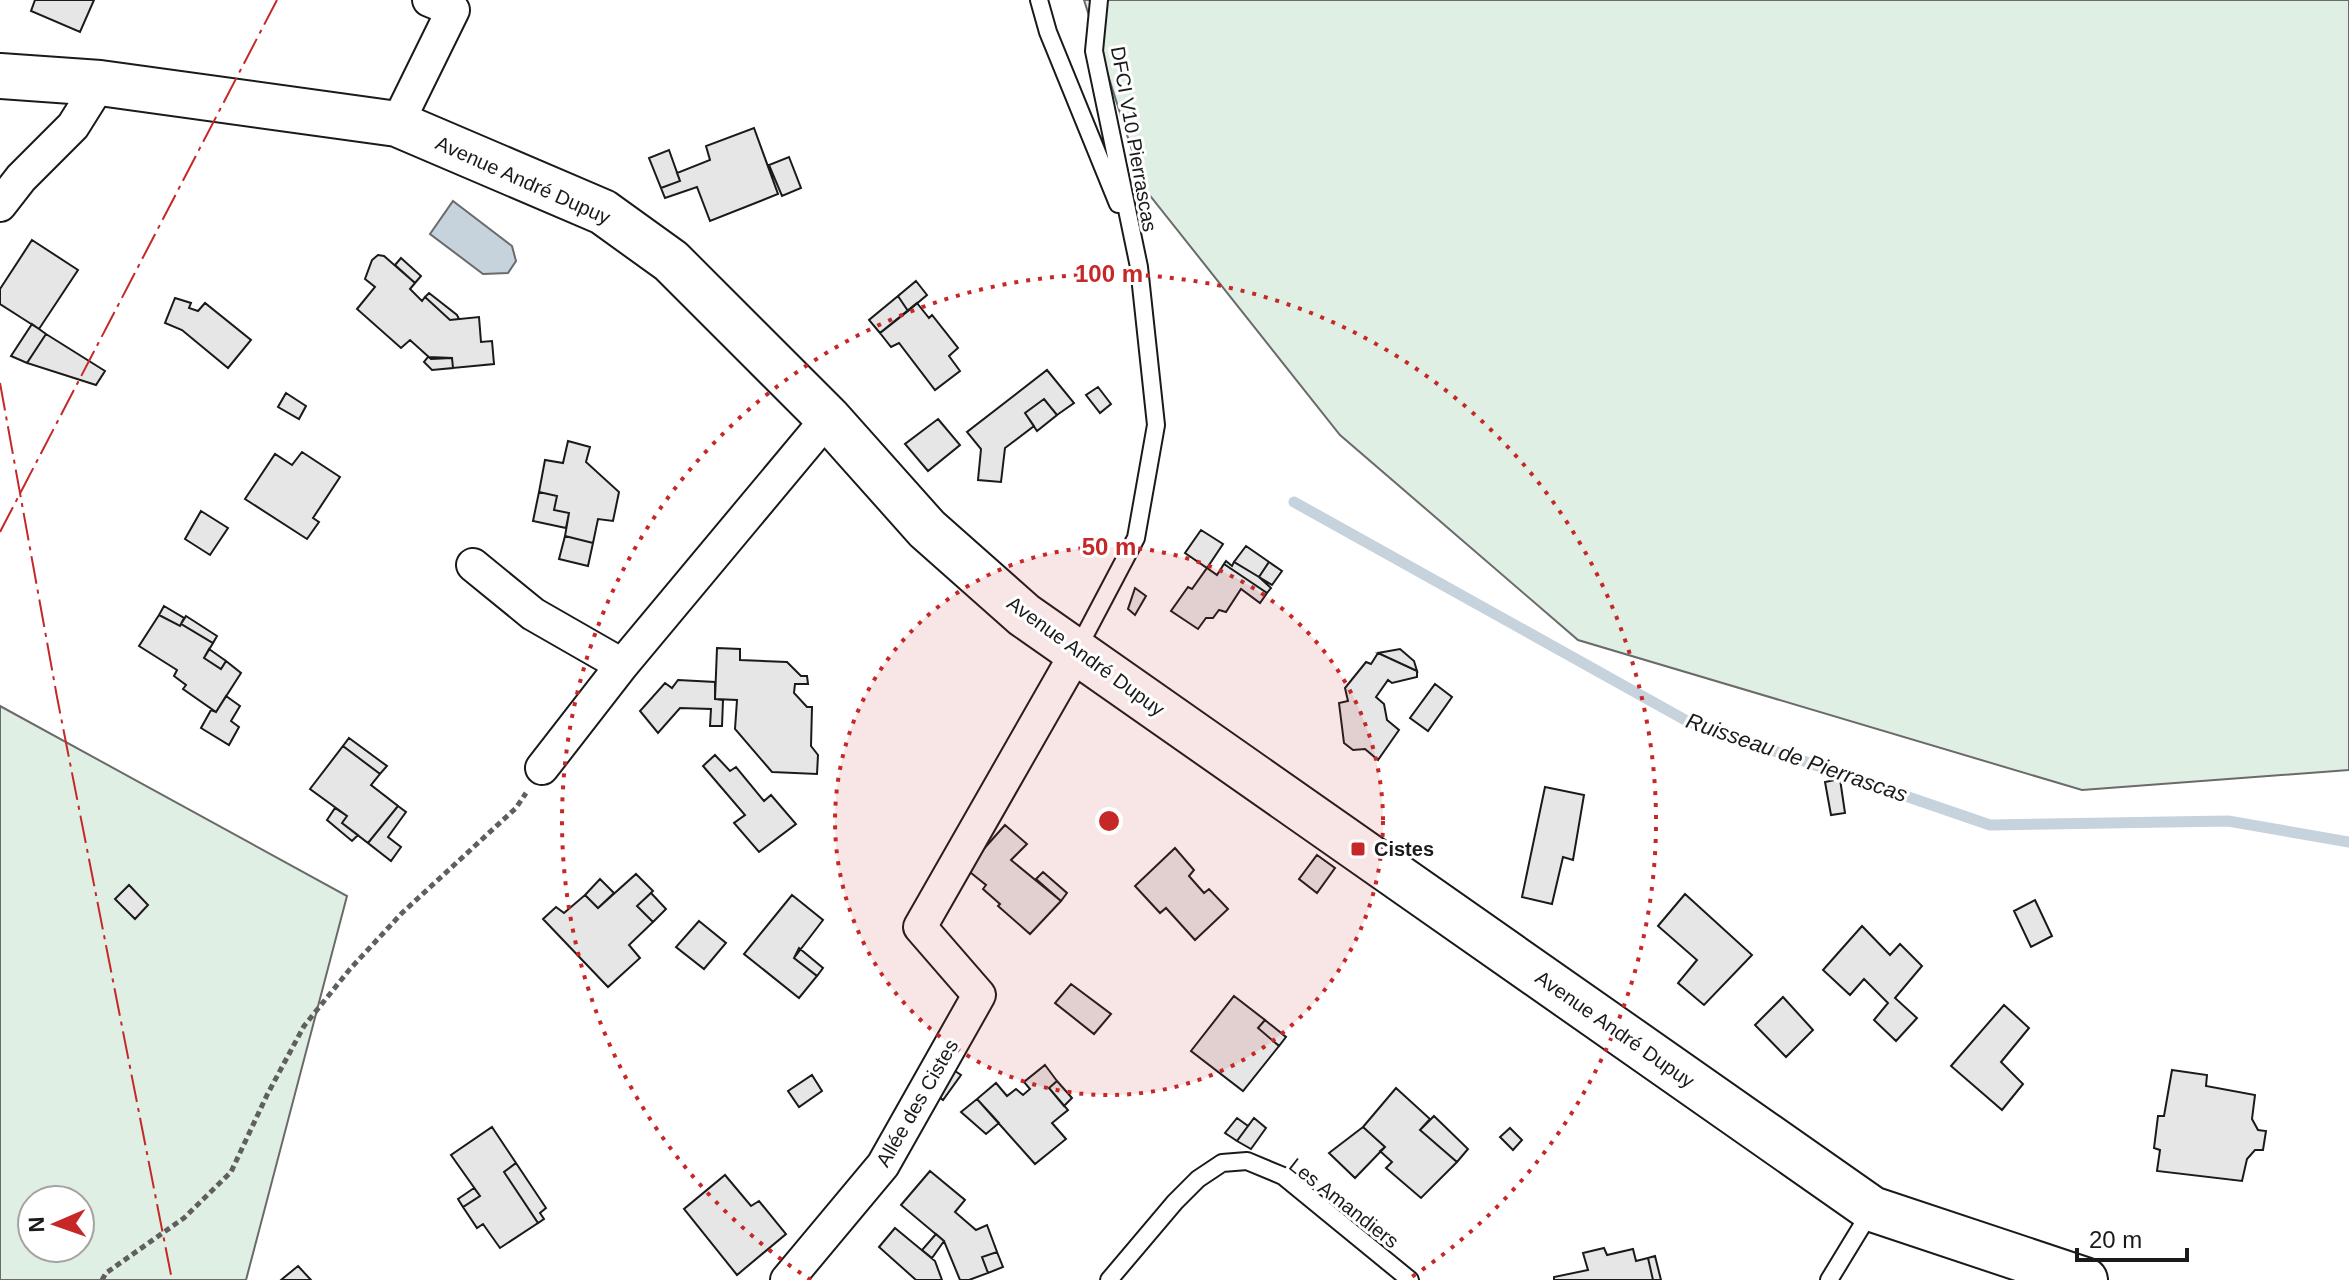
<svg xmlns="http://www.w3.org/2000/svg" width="2349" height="1280" font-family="Arial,sans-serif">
  <rect width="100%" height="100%" fill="#fff"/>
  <path fill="#e0efe3" stroke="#6a6a6a" stroke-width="2" fill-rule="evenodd" d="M1084 0H2349V770L2082 790 1578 640 1340 435 1144 188Z
    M0 706 347 896 246 1280H0ZM32 1200H80V1248H32Z"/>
  <path fill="#c6d2dc" stroke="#6a6a6a" stroke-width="2" d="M453 201 512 246 516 261 508 273 483 274 430 234Z"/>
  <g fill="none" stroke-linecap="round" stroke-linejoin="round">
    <path stroke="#c6d2dc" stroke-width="11" d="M1294 502 1687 721 1990 825 2228 821 2349 842"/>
  </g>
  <path fill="#e6e6e6" stroke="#1a1a1a" stroke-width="2" d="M35 0H94L80 32 31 11Z
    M754 128 778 194 710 221 697 187 665 198 661 188 680 181 677 173 710 160 706 146Z
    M669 150 680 181 661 188 649 158Z
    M789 157 801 188 782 196 769 165Z
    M32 240 78 270 39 329 0 304V289Z
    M378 255 384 256 415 283 410 289 422 301 425 297 450 320 479 317 481 342 492 341 494 364 453 368 452 358 431 359 410 340 401 348 357 309 375 287 365 279 372 260Z
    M401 258 421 276 415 283 395 265Z
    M916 281 927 295 908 311 898 296Z
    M429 293 457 315 459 319 450 320 425 297Z
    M898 296 908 311 880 333 869 320Z
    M175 298 191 303 189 308 198 311 205 303 251 340 228 368 182 330 165 323Z
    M917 303 929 318 932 315 958 348 949 356 960 371 935 390 899 343 891 347 880 333Z
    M32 324 46 334 27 363 11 356Z
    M46 334 105 371 96 385 27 363Z
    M428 357 452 358 453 368 432 370 424 362Z
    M1047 370 1074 403 1057 415 1044 399 1025 413 1034 426 1005 448 1001 482 978 480 981 449 967 432Z
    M1098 387 1111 404 1100 413 1086 395Z
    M286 393 306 406 299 419 278 407Z
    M1044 399 1057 415 1037 431 1025 413Z
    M938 419 960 445 928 471 905 444Z
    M568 441 590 447 586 462 619 492 613 521 598 519 593 543 565 536 569 513 554 510 557 496 539 492 545 460 563 463Z
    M302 452 340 477 313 518 319 522 307 539 245 499 275 454 292 465Z
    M539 492 557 496 554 510 569 513 566 528 533 521Z
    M201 511 228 528 210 555 185 539Z
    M1201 530 1223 544 1207 568 1185 553Z
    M565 536 593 543 588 566 559 559Z
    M1246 546 1269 562 1259 577 1234 562Z
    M1226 561 1232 566 1234 562 1259 577 1271 588 1267 593 1224 564Z
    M1269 562 1282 571 1272 585 1259 577Z
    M1224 564 1267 593 1260 603 1241 589 1226 612 1219 610 1213 618H1206L1198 629 1171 611 1188 587 1192 589 1207 568 1217 575Z
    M1135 588 1146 596 1135 615 1128 609Z
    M164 606 184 618 180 626 159 615Z
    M159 615 180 626 181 624 213 643 204 658 221 669 226 661 241 673 216 712 183 689 186 685 174 676 177 670 139 646Z
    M186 616 217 636 213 643 181 624Z
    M717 648 740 649V660L787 662 801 676H807L808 684H795L794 693 807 707H812L811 746 818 755 817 774 772 772 735 729 737 700 715 699Z
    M209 649 226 661 221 669 204 658Z
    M1400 649 1414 661 1417 671 1378 653Z
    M1378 653 1417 671V677L1392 683 1388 680 1376 697 1384 704 1387 720 1399 730 1378 760 1365 749 1353 750 1344 743 1339 703 1348 701 1345 688 1366 662 1371 664Z
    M678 680 715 682V699L723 700 722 726H710L711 709 680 708 658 733 640 711 665 683 672 688Z
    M1435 684 1452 697 1428 731 1410 718Z
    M226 696 240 706 231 721 239 727 229 745 201 728 211 710 216 712Z
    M349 738 387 766 380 774 343 746Z
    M343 746 380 774 371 785 398 806 368 843 342 823 347 816 310 789Z
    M715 755 730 771 736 767 764 801 771 795 796 824 759 852 734 823 745 815 703 766Z
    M1840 779 1845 813 1831 815 1825 782Z
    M1545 787 1584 795 1573 860 1563 857 1552 904 1522 897Z
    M398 806 406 812 388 837 401 847 391 861 368 843Z
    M335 808 347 816 342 823 358 835 352 841 327 820Z
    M1005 825 1027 844 1011 860 1061 901 1030 934 998 906 1000 904 983 889 986 885 966 869Z
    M1175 848 1194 870 1189 876 1204 893 1209 889 1228 909 1195 940 1166 908 1160 913 1135 886Z
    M1317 855 1335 868 1317 893 1299 879Z
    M1043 872 1067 893 1061 901 1036 879Z
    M636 874 653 891 637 906 653 922 629 945 640 958 608 987 543 919 556 907 564 913 585 895 598 908Z
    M600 879 614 893 598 908 585 895Z
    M129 885 148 905 135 919 115 899Z
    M651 893 666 909 653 922 637 906Z
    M1685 894 1752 955 1704 1005 1678 983 1697 960 1658 926Z
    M792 895 823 920 794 958 817 976 799 998 744 954Z
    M2035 900 2052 936 2031 947 2014 911Z
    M699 921 726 943 704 969 676 947Z
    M1862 926 1890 955 1900 944 1922 966 1895 998 1917 1018 1896 1041 1874 1020 1888 1003 1864 979 1850 995 1823 970Z
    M799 948 823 968 817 976 794 958Z
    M1071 984 1111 1014 1094 1034 1055 1003Z
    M1234 996 1265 1020 1258 1028 1279 1046 1243 1091 1191 1051Z
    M1783 997 1813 1030 1786 1057 1755 1025Z
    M2004 1005 2029 1028 2001 1062 2023 1084 2002 1110 1951 1066Z
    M1265 1020 1286 1037 1279 1046 1258 1028Z
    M1045 1065 1057 1081 1049 1088 1068 1110 1052 1123 1066 1139 1035 1164 977 1099 996 1083 1007 1096 1016 1089 1023 1095 1030 1089 1024 1082Z
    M952 1069 961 1075 943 1100 934 1093Z
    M2172 1070 2207 1075 2206 1086 2255 1095 2252 1119 2258 1130 2266 1131 2263 1150H2255L2247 1159 2242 1181 2157 1171 2160 1150 2154 1148 2158 1116H2164Z
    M812 1075 822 1091 799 1107 788 1091Z
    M1057 1081 1072 1098 1064 1106 1049 1088Z
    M1396 1088 1430 1119 1420 1130 1457 1162 1421 1198 1386 1168 1392 1162 1380 1151 1385 1147 1363 1127Z
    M977 1099 999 1123 986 1134 961 1112Z
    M1434 1116 1468 1149 1457 1162 1420 1130Z
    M1237 1118 1248 1126 1237 1141 1225 1133Z
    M1254 1118 1266 1128 1251 1149 1237 1141Z
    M492 1127 516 1163 504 1172 538 1223 500 1248 483 1224 477 1228 463 1207 480 1196 451 1155Z
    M1363 1127 1385 1147 1355 1178 1329 1153Z
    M1510 1128 1522 1140 1513 1150 1500 1137Z
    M516 1163 546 1208 540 1213 544 1219 538 1223 504 1172Z
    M930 1171 965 1200 955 1212 976 1230 987 1225 997 1252 982 1257 988 1273 969 1280H960L944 1241 901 1205Z
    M725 1175 751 1206 759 1201 786 1234 737 1275 684 1209Z
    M474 1188 480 1196 463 1207 458 1199Z
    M895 1228 935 1261 942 1280H916L879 1247Z
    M936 1234 944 1241 932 1258 922 1250Z
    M1604 1248 1607 1255 1633 1249 1636 1261 1648 1258 1653 1280H1554V1277L1588 1270 1583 1253Z
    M997 1252 1003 1267 988 1273 982 1257Z
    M1655 1256 1661 1280H1653L1648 1258Z
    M298 1266 311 1280H281Z"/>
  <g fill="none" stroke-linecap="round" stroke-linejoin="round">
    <g stroke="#1a1a1a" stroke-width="20">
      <path id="lane" d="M1039 0 1048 32 1118 204
        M1077 650 1136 538 1156 425 1139 267 1094 51 1099 0
        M1109 1280 1175 1202 1198 1179 1222 1163 1247 1161 1283 1176 1410 1280
        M1829 1280 1871 1211"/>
    </g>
    <g stroke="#1a1a1a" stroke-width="36">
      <path id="street" d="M397 124 453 10 429 0
        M0 205 21 178 73 126 100 83
        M473 565 533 614 622 665 828 418
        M542 768 622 665
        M787 1280 883 1165 979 995 920 927 1077 652"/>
    </g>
    <g stroke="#1a1a1a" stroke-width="48">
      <path id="secondary" d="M0 76 100 83 397 124 603 212 671 261 828 418 927 529 1024 615 1872 1209 2085 1280"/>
    </g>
    <path stroke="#5f5f5f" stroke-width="5" stroke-dasharray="6 4" stroke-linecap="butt" d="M102 1280 106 1273 184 1218 231 1172 267 1095 304 1026 350 969 402 913 516 808 526 793"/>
    <use href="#lane" stroke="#fff" stroke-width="16"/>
    <use href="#street" stroke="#fff" stroke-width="32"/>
    <use href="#secondary" stroke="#fff" stroke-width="44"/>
    <path stroke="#c62828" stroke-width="2" stroke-dasharray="28 6 4 6" stroke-linecap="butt" d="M0 383 57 697 172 1280
      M0 532 277 0"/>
  </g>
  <circle cx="1109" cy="821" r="274" fill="#c62828" fill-opacity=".12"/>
  <g fill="none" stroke="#c62828" stroke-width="4" stroke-dasharray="4 8">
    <circle cx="1109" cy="821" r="274"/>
    <path d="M811 1280A547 547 0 1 1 1407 1280"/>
  </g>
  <rect fill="#c62828" stroke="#fff" stroke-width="3" x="1350" y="841" width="16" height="16" rx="4"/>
  <g text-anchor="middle" stroke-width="6" stroke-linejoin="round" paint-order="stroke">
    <g font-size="20" fill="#1a1a1a" stroke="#fff">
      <text transform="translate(1134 139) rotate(80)" y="7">DFCI V10 Pierrascas</text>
      <text transform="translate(523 180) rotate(24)" y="7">Avenue André Dupuy</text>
      <text transform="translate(1086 656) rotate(36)" y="7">Avenue André Dupuy</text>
      <text transform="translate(1615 1029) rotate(35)" y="7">Avenue André Dupuy</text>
      <text transform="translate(917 1103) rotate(-60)" y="7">Allée des Cistes</text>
      <text transform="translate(1344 1203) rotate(38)" y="7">Les Amandiers</text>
    </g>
    <g font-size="20" font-weight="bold" fill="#1a1a1a" stroke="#fff" text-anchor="start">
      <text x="1374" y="856">Cistes</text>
    </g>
    <g font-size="22" font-style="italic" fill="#1a1a1a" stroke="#fff">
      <text transform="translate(1797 757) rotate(19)" y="8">Ruisseau de Pierrascas</text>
    </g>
  </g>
  <circle cx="1109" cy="821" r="12" fill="#c62828" stroke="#fff" stroke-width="4"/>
  <g font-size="24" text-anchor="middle" font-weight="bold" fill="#c62828" stroke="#fff" stroke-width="6" stroke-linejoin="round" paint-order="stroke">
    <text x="1109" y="282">100 m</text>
    <text x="1109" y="555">50 m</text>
  </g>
  <g transform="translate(56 1224) rotate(268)"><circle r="38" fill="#ffffff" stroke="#a3a3a3" stroke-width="2"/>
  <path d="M0-6L14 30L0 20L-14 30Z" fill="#c62828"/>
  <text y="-12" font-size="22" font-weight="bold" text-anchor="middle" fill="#1a1a1a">N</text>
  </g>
  <path d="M2077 1248v12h110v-12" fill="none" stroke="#1a1a1a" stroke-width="4"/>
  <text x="2089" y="1248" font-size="24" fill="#1a1a1a" stroke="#ffffff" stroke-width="6" paint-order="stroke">20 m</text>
</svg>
